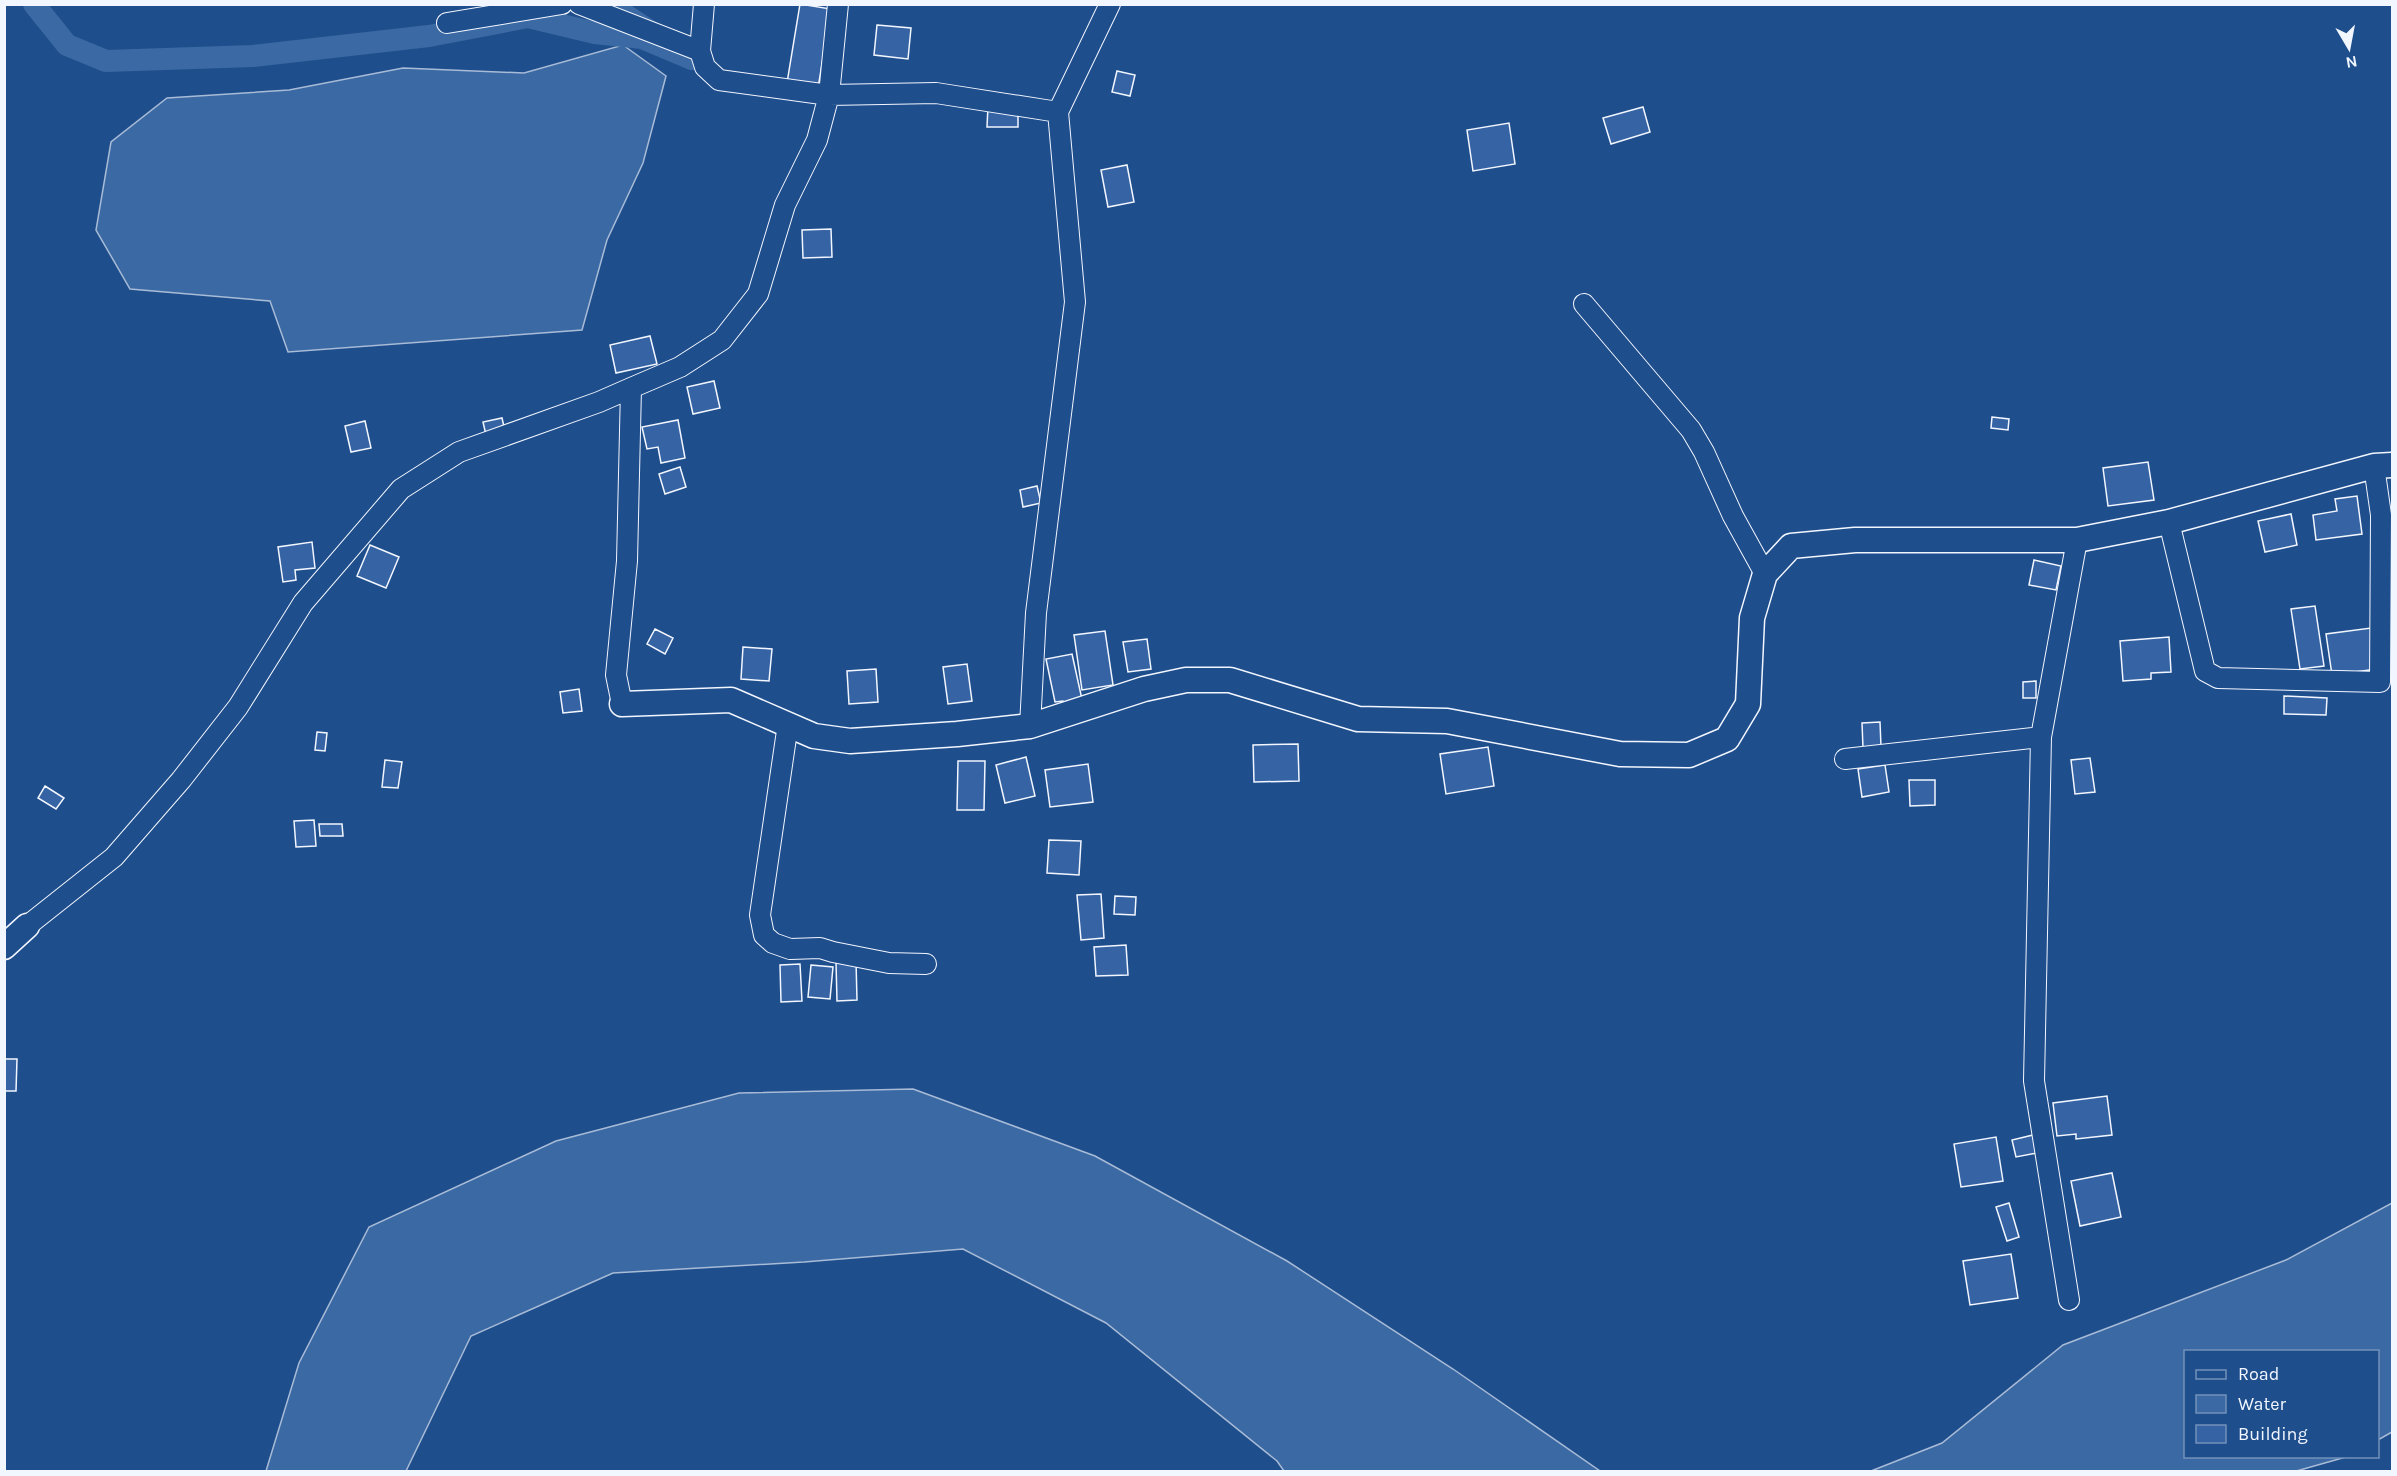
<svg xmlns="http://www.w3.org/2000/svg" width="2397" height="1476" font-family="Karla,sans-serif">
  <rect width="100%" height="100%" fill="#1f4e8c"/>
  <path fill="#3b69a3" stroke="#a8bbd7" stroke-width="1.5" d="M623 45 666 76 643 163 607 240 582 330 288 352 270 301 130 289 96 230 111 142 167 98 289 90 403 68 524 73Z
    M913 1089 1095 1156 1287 1261 1453 1369 1600 1471H1284L1277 1461 1106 1323 963 1249 804 1262 613 1273 471 1336 406 1471H266L299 1363 369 1227 556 1141 739 1093Z
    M2392 1203V1432L2378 1440V1352H2186V1456L2346 1457 2293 1472 1871 1471 1942 1443 2063 1345 2286 1260Z"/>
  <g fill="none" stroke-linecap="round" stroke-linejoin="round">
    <path stroke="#3b69a3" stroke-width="22" d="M34 4 67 45 106 61 253 56 429 36 528 17 595 33 642 38 692 59 609 4"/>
  </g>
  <path fill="#3563a3" stroke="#f2f6ff" stroke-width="1.5" d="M800 4 831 9 817 94 786 89Z
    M877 25 911 28 908 59 874 55Z
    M1117 71 1135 75 1130 96 1112 92Z
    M988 106H1018V127H987Z
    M1643 107 1650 132 1611 144 1603 118Z
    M1509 123 1515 164 1473 171 1467 130Z
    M1127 165 1134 202 1108 207 1101 170Z
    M831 229 832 257 803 258 802 230Z
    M650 336 657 364 616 373 610 345Z
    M714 381 720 408 693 414 687 387Z
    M1992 417 2009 419 2008 430 1991 428Z
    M502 418 505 431 486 435 483 422Z
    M678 420 685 458 661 463 658 447 647 449 642 427Z
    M365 421 371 448 351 452 345 426Z
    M2148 462 2154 500 2108 506 2103 468Z
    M680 467 686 487 665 494 659 474Z
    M1037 486 1041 503 1023 507 1020 490Z
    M2357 496 2362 534 2316 540 2313 515 2337 511 2335 499Z
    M2291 514 2297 545 2265 552 2258 521Z
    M312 542 315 568 295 570 296 580 283 582 278 547Z
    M370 545 399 557 386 588 357 576Z
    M2034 560 2061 566 2056 590 2029 585Z
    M2315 606 2324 666 2300 669 2291 609Z
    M2371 628 2377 669 2332 675 2326 634Z
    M655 629 673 638 665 654 647 644Z
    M1105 631 1113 685 1082 690 1074 635Z
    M2169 637 2171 672 2151 673V679L2123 681 2120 641Z
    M1147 639 1151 669 1128 672 1123 642Z
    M743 647 772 649 769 681 741 679Z
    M1072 654 1083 704 1065 708 1063 701 1055 702 1046 659Z
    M967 664 972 701 948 704 943 667Z
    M876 669 878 702 849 704 847 671Z
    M2036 681V698H2023V682Z
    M579 689 582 711 563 713 560 692Z
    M2284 696 2327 698 2326 715 2284 714Z
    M1880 722 1881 747 1863 748 1862 723Z
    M317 732 327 733 325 751 315 750Z
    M1298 744 1299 781 1254 782 1253 745Z
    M1488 747 1494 786 1446 794 1440 754Z
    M1026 757 1035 796 1005 803 996 765Z
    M2090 758 2095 792 2075 794 2071 760Z
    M385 760 402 762 398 788 382 787Z
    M958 761H985L984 810H957Z
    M1088 764 1093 802 1050 807 1045 770Z
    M1885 765 1889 792 1862 797 1858 769Z
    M1909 780H1935V805L1910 806Z
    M45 786 64 798 56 809 38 798Z
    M314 820 316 846 296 847 294 821Z
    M319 824H342L343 836H320Z
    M1049 840 1081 841 1079 875 1047 873Z
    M1101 894 1104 938 1081 940 1077 895Z
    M1115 896 1136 897 1135 915 1114 914Z
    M1126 945 1128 975 1096 976 1094 947Z
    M856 961 857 1000 837 1001 836 962Z
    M800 964 802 1001 781 1002 780 965Z
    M811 965 833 967 830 999 808 997Z
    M4 1059H17L16 1091H4Z
    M2107 1096 2112 1135 2076 1139V1134L2057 1136 2053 1103Z
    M2033 1135 2037 1153 2016 1157 2012 1140Z
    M1996 1137 2003 1181 1961 1187 1954 1144Z
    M2112 1173 2121 1217 2080 1226 2071 1181Z
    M2009 1203 2019 1237 2007 1241 1996 1207Z
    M2011 1254 2018 1298 1970 1305 1963 1261Z"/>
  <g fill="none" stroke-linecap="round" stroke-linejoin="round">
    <g stroke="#f2f6ff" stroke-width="22">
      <path id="minor" d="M579 4 700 51
        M704 4 700 51 705 67 719 80 829 95 936 93 1058 112
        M447 23 562 4
        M1584 304 1691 430 1704 452 1733 516 1765 574
        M2169 522 2205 671 2218 678 2380 682 2381 515 2374 466
        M622 704 616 675 627 561 631 388
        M788 724 760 915 764 935 773 943 790 949 820 948 833 952 889 963 926 964
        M1030 726 1036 613 1075 302 1058 112 1110 4
        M1845 759 2041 737
        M27 926 114 857 181 780 238 707 303 603 401 489 459 452 599 402 631 388 680 367 722 340 758 294 785 205 817 140 829 95 838 4
        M2069 1300 2034 1081 2041 737 2077 540"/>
    </g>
    <g stroke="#f2f6ff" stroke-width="27">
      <path id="tertiary" d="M622 704 731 700 814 736 850 741 957 734 1030 726 1144 689 1186 680H1230L1358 719 1447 721 1620 754 1689 755 1727 739 1748 704 1752 618 1765 574 1791 546 1855 540H2077L2169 522 2374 466 2392 465
        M4 947 27 926"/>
    </g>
    <use href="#minor" stroke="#1f4e8c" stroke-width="20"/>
    <use href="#tertiary" stroke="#1f4e8c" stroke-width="24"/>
  </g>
  <rect width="2397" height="1476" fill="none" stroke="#f2f6ff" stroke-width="12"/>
  <rect x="2184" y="1350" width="195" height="108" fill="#1f4e8c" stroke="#7391ba" stroke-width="1.5"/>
  <rect x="2196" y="1370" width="30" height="9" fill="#1f4e8c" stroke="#7391ba" stroke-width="1.5"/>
  <text x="2238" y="1380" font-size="18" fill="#f2f6ff">Road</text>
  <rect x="2196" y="1395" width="30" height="18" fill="#3b69a3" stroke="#7391ba" stroke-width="1.5"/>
  <text x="2238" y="1410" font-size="18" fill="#f2f6ff">Water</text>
  <rect x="2196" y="1425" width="30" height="18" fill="#3563a3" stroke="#7391ba" stroke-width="1.5"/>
  <text x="2238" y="1440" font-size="18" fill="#f2f6ff">Building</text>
  <g transform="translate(2349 48) rotate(170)" stroke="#1f4e8c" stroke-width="4.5" paint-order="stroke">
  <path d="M0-4.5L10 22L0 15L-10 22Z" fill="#f2f6ff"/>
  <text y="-9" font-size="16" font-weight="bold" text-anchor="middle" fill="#f2f6ff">N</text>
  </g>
</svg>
